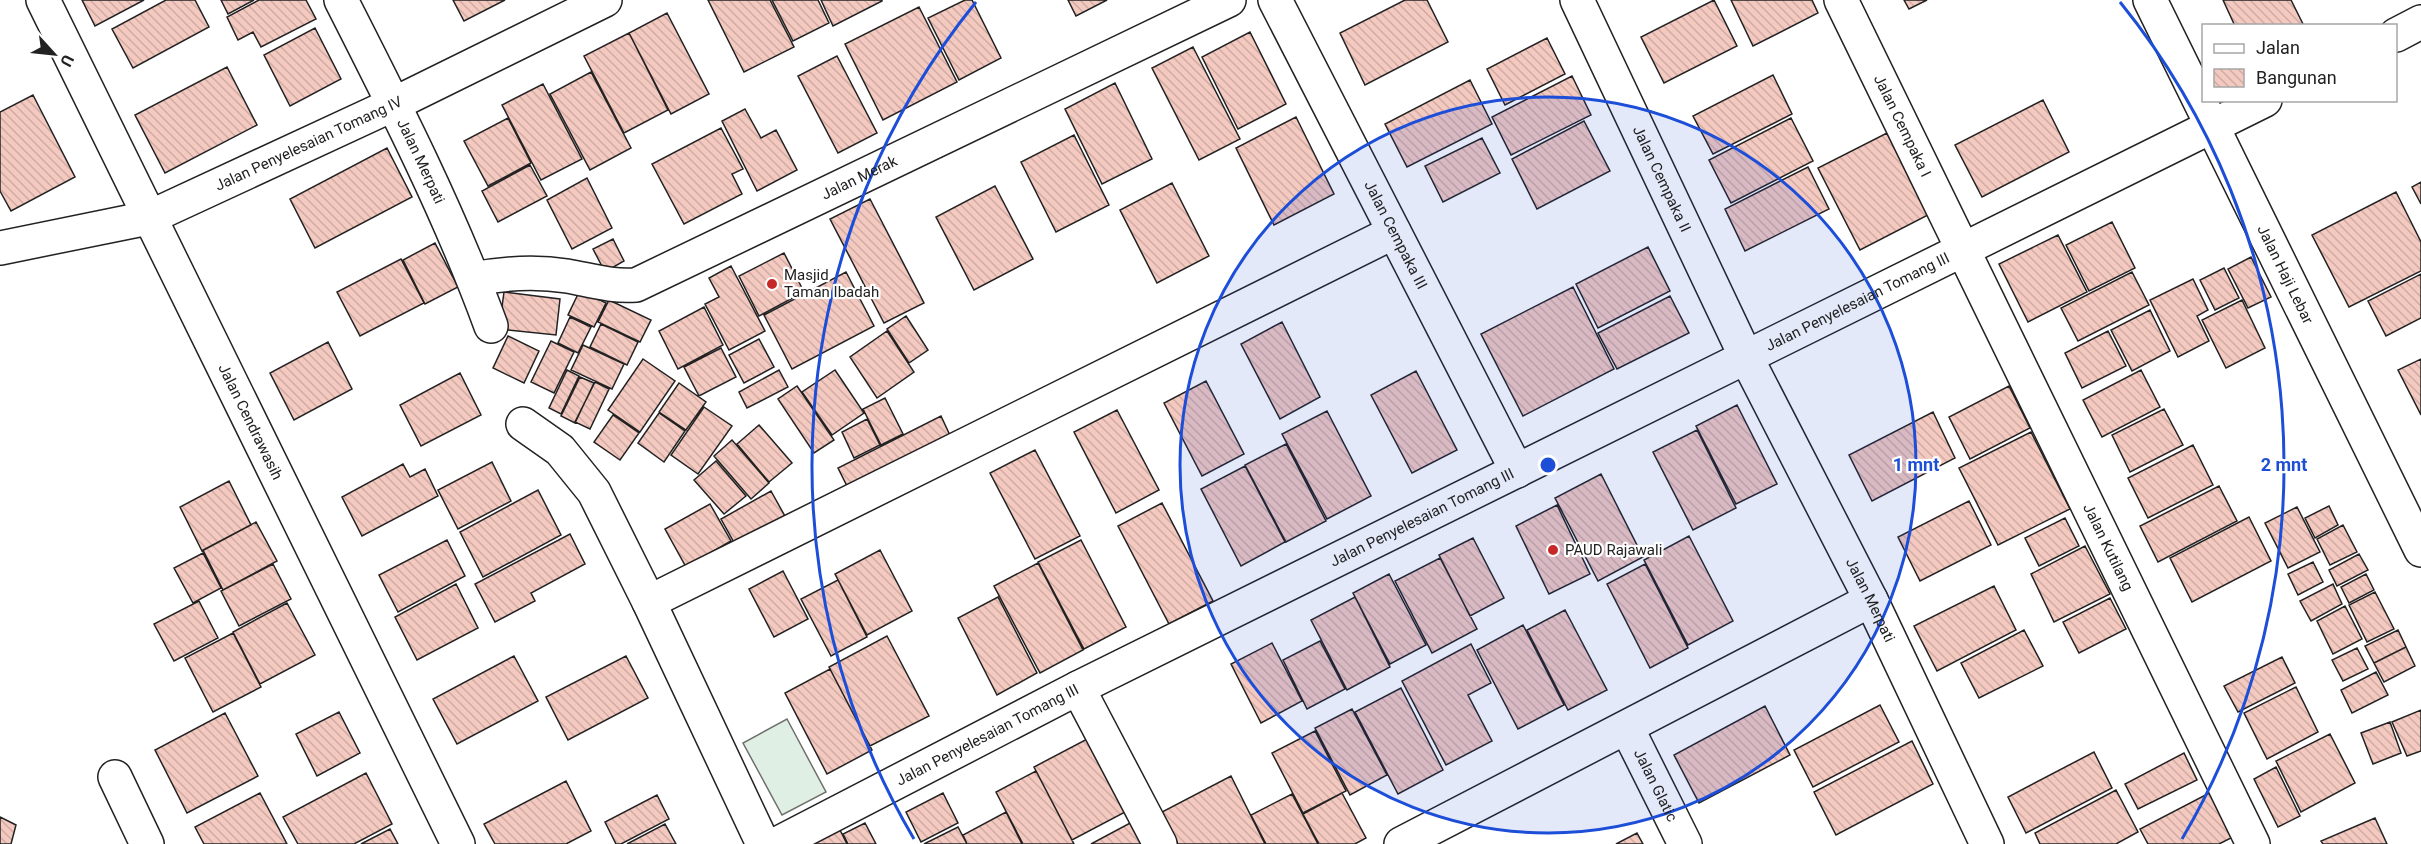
<svg xmlns="http://www.w3.org/2000/svg" width="2421" height="844" font-family="Roboto,sans-serif">
  <defs>
    <pattern id="building-back-hatch" width="6" height="6" patternUnits="userSpaceOnUse" patternTransform="scale(1.5)"><rect width="6" height="6" fill="#f3c9c0"/><path d="M-1 5l2 2M0 0l6 6M5-1l2 2" fill="none" stroke="#d0aca5"/></pattern>
  </defs>
  <rect width="100%" height="100%" fill="#fff"/>
  <path fill="#e0efe3" stroke="#6f6f6f" stroke-width="1.5" d="M787 719 826 792 782 815 743 743Z"/>
  <path fill="url(#building-back-hatch)" stroke="#222" stroke-width="1.5" d="M82 0H144L95 26Z
    M166 0H195L209 27 133 68 112 29Z
    M221 0H254L228 14Z
    M259 0H306L316 19 261 47 253 32 238 40 227 17Z
    M453 0H505L464 21Z
    M708 0H770L794 47 744 72Z
    M772 0H818L829 23 793 41Z
    M821 0H882V1L833 26Z
    M965 0H972L1001 58 959 80 928 18Z
    M1068 0H1107L1076 16Z
    M1405 0H1427L1448 42 1365 85 1340 33Z
    M1714 0 1737 46 1664 83 1641 37Z
    M1731 0H1812L1818 13 1753 46Z
    M1904 0H1927L1909 9Z
    M2223 0H2291L2304 26H2235Z
    M919 7 957 82 883 120 845 44Z
    M667 13 709 94 671 114 629 33Z
    M315 28 341 79 290 106 264 55Z
    M1250 32 1286 104 1238 129 1202 57Z
    M629 33 668 110 624 133 584 56Z
    M1547 38 1565 74 1505 105 1487 69Z
    M1193 47 1240 139 1199 160 1152 68Z
    M837 56 877 133 838 153 798 76Z
    M227 67 257 125 165 173 135 115Z
    M591 72 631 148 590 170 550 94Z
    M1773 75 1792 114 1713 154 1693 116Z
    M1572 76 1591 115 1511 155 1492 117Z
    M1470 80 1492 124 1407 167 1385 124Z
    M1115 83 1152 159 1102 184 1065 109Z
    M543 84 582 159 541 180 502 105Z
    M33 95 75 177 11 211 0 191V112Z
    M2043 100 2069 152 1982 197 1955 145Z
    M745 109 761 138 776 130 797 170 757 191 722 121Z
    M1296 117 1334 194 1274 225 1236 148Z
    M508 118 531 163 488 186 464 141Z
    M1791 118 1813 161 1731 203 1709 160Z
    M1584 121 1610 171 1537 209 1512 159Z
    M721 128 743 169 732 174 742 194 684 224 652 164Z
    M1887 133 1928 215 1860 250 1818 168Z
    M1074 135 1109 205 1056 232 1021 162Z
    M1482 138 1500 173 1443 202 1425 166Z
    M387 148 412 197 315 248 290 199Z
    M530 165 547 196 498 222 482 191Z
    M1808 167 1829 209 1745 251 1725 209Z
    M587 178 612 228 572 249 547 200Z
    M2421 182V204L2412 187Z
    M1172 183 1209 256 1157 283 1120 210Z
    M995 186 1033 259 974 290 936 217Z
    M2396 192 2421 242V271L2349 307 2312 235Z
    M870 199 924 303 884 323 830 219Z
    M2112 222 2135 268 2089 291 2066 245Z
    M2058 235 2087 292 2028 322 1999 264Z
    M613 239 624 261 605 272 593 249Z
    M435 243 458 287 425 304 403 260Z
    M1648 247 1670 291 1598 328 1576 284Z
    M784 253 804 292 759 316 739 276Z
    M2251 257 2271 297 2248 308 2228 269Z
    M401 259 424 303 360 336 337 292Z
    M731 266 765 331 729 350 705 304 719 297 709 278Z
    M2224 268 2239 298 2215 310 2200 280Z
    M846 272 874 326 792 369 764 315Z
    M2132 272 2149 305 2078 341 2061 308Z
    M2421 274V318L2386 336 2368 301Z
    M2193 279 2208 310 2197 316 2209 341 2178 357 2150 300Z
    M1573 287 1614 369 1523 416 1481 334Z
    M580 290 606 303 594 327 568 315Z
    M504 292 560 299 556 335 499 329Z
    M1670 296 1689 333 1617 369 1598 333Z
    M609 300 651 320 640 342 598 322Z
    M2242 300 2265 348 2226 368 2202 320Z
    M704 307 723 345 678 369 659 331Z
    M2150 310 2170 351 2132 371 2111 330Z
    M906 316 928 350 909 363 887 329Z
    M570 317 591 327 578 353 558 343Z
    M1282 322 1320 397 1280 419 1241 344Z
    M601 324 638 342 627 365 590 347Z
    M887 331 914 372 877 398 850 357Z
    M2108 331 2126 366 2082 388 2065 353Z
    M508 336 539 351 524 383 493 368Z
    M759 339 774 367 744 383 729 355Z
    M551 341 574 352 554 393 531 382Z
    M328 342 352 389 294 420 270 373Z
    M583 345 624 364 612 389 571 370Z
    M721 348 736 377 699 396 684 367Z
    M643 359 675 381 640 432 608 410Z
    M2421 359V415L2398 370Z
    M567 370 579 376 561 414 549 408Z
    M779 370 788 387 747 408 739 392Z
    M835 370 864 413 832 435 802 392Z
    M2141 370 2160 407 2102 437 2083 400Z
    M1416 371 1457 450 1412 473 1371 395Z
    M460 373 481 415 421 446 400 405Z
    M580 377 594 383 575 423 561 416Z
    M1206 381 1244 454 1202 476 1164 403Z
    M595 382 609 389 590 429 575 422Z
    M679 383 706 402 686 430 659 412Z
    M797 386 834 440 814 453 778 399Z
    M2009 386 2030 428 1970 459 1949 417Z
    M885 398 903 434 881 445 863 409Z
    M1737 405 1777 484 1736 504 1696 426Z
    M704 407 732 426 698 474 671 455Z
    M2164 409 2183 445 2130 472 2112 435Z
    M1117 410 1159 490 1116 513 1074 432Z
    M1327 411 1371 496 1327 519 1282 434Z
    M1933 412 1955 458 1872 501 1849 455Z
    M659 413 685 431 664 462 638 443Z
    M613 415 639 433 620 460 594 442Z
    M941 416 954 444 852 496 838 468Z
    M867 419 880 445 854 458 842 432Z
    M759 425 792 463 769 482 737 444Z
    M1697 430 1736 508 1693 530 1653 452Z
    M2031 432 2070 509 1998 545 1959 468Z
    M732 440 769 483 751 499 714 456Z
    M1286 444 1326 521 1286 542 1245 465Z
    M2193 445 2213 485 2148 518 2128 478Z
    M1035 450 1080 536 1035 559 990 473Z
    M716 461 746 496 724 514 694 480Z
    M492 462 511 501 458 529 438 490Z
    M403 464 410 477 425 469 438 496 362 536 342 497Z
    M1245 466 1285 542 1241 566 1201 489Z
    M1601 474 1643 557 1598 581 1555 498Z
    M229 481 251 525 202 551 180 507Z
    M2219 486 2237 521 2158 562 2140 526Z
    M538 490 561 535 483 577 460 532Z
    M771 491 786 518 736 546 721 519Z
    M1969 501 1991 545 1920 581 1898 537Z
    M1162 503 1213 601 1169 624 1118 526Z
    M710 504 731 541 686 567 665 529Z
    M1557 505 1590 574 1549 594 1516 526Z
    M2329 506 2338 525 2315 538 2305 518Z
    M2297 507 2320 552 2288 568 2265 523Z
    M2249 517 2271 561 2192 602 2170 558Z
    M2065 518 2079 546 2039 566 2025 538Z
    M256 522 277 561 223 590 203 550Z
    M2343 525 2357 552 2330 565 2317 539Z
    M570 534 585 564 531 593 535 601 495 622 475 584Z
    M1689 536 1733 621 1688 645 1644 560Z
    M1473 538 1504 598 1470 616 1439 555Z
    M447 540 465 576 398 612 379 575Z
    M1081 540 1126 627 1084 649 1038 562Z
    M2085 546 2110 594 2054 622 2031 574Z
    M880 550 912 611 867 635 835 574Z
    M203 553 221 588 193 603 174 568Z
    M2359 554 2368 570 2337 586 2329 570Z
    M1440 558 1477 629 1432 653 1395 581Z
    M2313 562 2323 582 2298 595 2288 574Z
    M1038 563 1083 650 1040 673 994 586Z
    M273 564 291 599 239 626 221 591Z
    M1645 564 1688 648 1650 668 1607 584Z
    M783 571 808 619 774 637 749 589Z
    M1389 574 1426 645 1390 664 1353 593Z
    M2366 574 2374 590 2349 603 2341 587Z
    M838 580 867 637 831 656 801 599Z
    M456 584 478 628 417 660 395 617Z
    M2333 584 2342 604 2311 621 2300 601Z
    M1994 586 2016 630 1937 671 1914 626Z
    M2375 592 2394 629 2367 642 2349 605Z
    M998 597 1037 673 997 695 958 618Z
    M1355 597 1390 667 1347 690 1311 620Z
    M2110 598 2126 629 2079 653 2063 622Z
    M199 601 218 638 174 661 154 624Z
    M287 603 315 655 260 684 233 632Z
    M2345 606 2362 639 2333 654 2317 621Z
    M1565 610 1607 690 1568 710 1527 630Z
    M1523 625 1564 705 1518 729 1477 650Z
    M2024 630 2043 666 1979 698 1961 663Z
    M2398 630 2406 647 2374 663 2365 646Z
    M233 633 261 687 213 712 185 658Z
    M887 636 929 716 870 746 829 667Z
    M1320 641 1345 689 1307 709 1283 660Z
    M1272 643 1302 701 1261 723 1231 664Z
    M1471 644 1491 683 1468 695 1492 741 1446 765 1402 681Z
    M2406 647 2415 666 2384 682 2374 663Z
    M2357 648 2368 669 2343 681 2332 660Z
    M514 656 538 701 457 744 433 699Z
    M626 656 648 698 568 740 546 697Z
    M2282 657 2295 683 2238 712 2224 686Z
    M830 669 872 750 827 774 785 693Z
    M2376 672 2388 695 2352 713 2341 690Z
    M2296 687 2318 732 2267 759 2244 713Z
    M1401 688 1443 770 1398 794 1355 712Z
    M1880 705 1899 742 1813 787 1794 750Z
    M1765 706 1790 755 1699 803 1674 755Z
    M1352 709 1387 775 1350 795 1315 728Z
    M2421 710V751L2407 756 2392 722Z
    M339 712 360 753 317 776 296 734Z
    M225 713 258 776 187 813 155 750Z
    M2390 722 2401 753 2373 764 2361 733Z
    M1315 731 1346 791 1303 813 1272 753Z
    M2330 734 2355 783 2301 812 2276 761Z
    M1091 737 1129 810 1072 840 1034 767Z
    M1912 741 1933 784 1836 835 1814 792Z
    M2094 752 2112 788 2026 833 2008 797Z
    M2184 753 2197 780 2138 809 2125 784Z
    M2276 767 2300 816 2278 827 2254 779Z
    M1036 771 1074 844H1023L996 792Z
    M366 773 392 824 354 844H298L283 817Z
    M1231 776 1265 844H1178L1162 812Z
    M566 781 591 831 566 844H495L484 824Z
    M2217 789 2239 834 2219 844H2148L2140 829Z
    M2116 790 2138 832 2116 844H2040L2035 833Z
    M260 793 287 844H204L195 827Z
    M943 793 958 823 921 842 906 812Z
    M1342 793 1366 838 1355 844H1319L1303 814Z
    M1292 794 1318 844H1266L1251 815Z
    M657 795 669 819 621 844H616L605 822Z
    M1006 812 1022 844H967L963 835Z
    M0 817 16 825 11 844H0Z
    M2375 818 2387 844H2323L2321 841Z
    M1132 822 1144 844H1091Z
    M865 823 876 844H848L843 834Z
    M665 824 676 844H627Z
    M958 827 967 844H924Z
    M839 828 847 844H808Z
    M390 829 398 844H361Z
    M1637 833 1643 844H1616Z"/>
  <g fill="none" stroke-linecap="round" stroke-linejoin="round">
    <g stroke="#222" stroke-width="36">
      <g id="minor">
        <path id="s1" d="M43 0 458 844"/>
        <path id="s2" d="M341 0C395 106 450 214 491 326"/>
        <path id="s3" d="M1275 0 1517 471"/>
        <path id="s4" d="M1577 0 1746 357 1871 600 1987 844"/>
        <path id="s5" d="M1841 0 2253 844"/>
        <path id="s6" d="M2150 0 2421 550"/>
        <path d="M2396 35 2421 22"/>
        <path id="s7" d="M0 248 148 218 394 104 605 0"/>
        <path id="s8" d="M474 279C505 273 535 271 567 276 590 280 612 287 636 285L1229 0"/>
        <path d="M523 424 560 450 594 492 649 602 763 844"/>
        <path d="M649 602 1394 232"/>
        <path d="M1078 688 1160 844"/>
        <path id="s9" d="M1627 728 1685 844"/>
        <path d="M115 777 147 844"/>
        <path id="s10" d="M777 844 1078 688 2265 100"/>
        <path d="M1401 844 1871 600"/>
      </g>
    </g>
    <use href="#minor" stroke="#fff" stroke-width="33"/>
  </g>
  <circle cx="1548" cy="465" r="368" fill="#1d4ed8" fill-opacity=".12"/>
  <g fill="none" stroke="#1d4ed8" stroke-width="3">
    <circle cx="1548" cy="465" r="368"/>
    <path d="M914 839A736 736 0 0 1 976 2M2120 2A736 736 0 0 1 2182 839"/>
  </g>
  <g fill="#c62828" stroke="#fff" stroke-width="2">
    <circle cx="772" cy="284" r="6"/>
    <circle cx="1553" cy="550" r="6"/>
  </g>
  <g text-anchor="middle" stroke-width="4.5" stroke-linejoin="round" paint-order="stroke">
    <g font-size="15" fill="#222" stroke="#fff">
      <text dy="5" stroke="none"><textPath href="#s5" startOffset="140">Jalan Cempaka I</textPath></text>
      <text dy="5" stroke="none"><textPath href="#s7" startOffset="328">Jalan Penyelesaian Tomang IV</textPath></text>
      <text dy="5" stroke="none"><textPath href="#s2" startOffset="180">Jalan Merpati</textPath></text>
      <text dy="5" stroke="none"><textPath href="#s8" startOffset="411">Jalan Merak</textPath></text>
      <text dy="5" stroke="none"><textPath href="#s4" startOffset="198">Jalan Cempaka II</textPath></text>
      <text dy="5" stroke="none"><textPath href="#s3" startOffset="264">Jalan Cempaka III</textPath></text>
      <text dy="5" stroke="none"><textPath href="#s6" startOffset="306">Jalan Haji Lebar</textPath></text>
      <text dy="5" stroke="none"><textPath href="#s10" startOffset="1209">Jalan Penyelesaian Tomang III</textPath></text>
      <text dy="5" stroke="none"><textPath href="#s1" startOffset="470">Jalan Cendrawasih</textPath></text>
      <text dy="5" stroke="none"><textPath href="#s10" startOffset="723">Jalan Penyelesaian Tomang III</textPath></text>
      <text dy="5" stroke="none"><textPath href="#s5" startOffset="609">Jalan Kutilang</textPath></text>
      <text dy="5" stroke="none"><textPath href="#s4" startOffset="668">Jalan Merpati</textPath></text>
      <text dy="5" stroke="none"><textPath href="#s10" startOffset="237">Jalan Penyelesaian Tomang III</textPath></text>
      <text dy="5" stroke="none"><textPath href="#s9" startOffset="64">Jalan Glatic</textPath></text>
    </g>
    <g font-size="15" fill="#222" stroke="#fff" text-anchor="start">
      <text x="784" y="280">Masjid<tspan x="784" dy="17">Taman Ibadah</tspan></text>
      <text x="1565" y="555">PAUD Rajawali</text>
    </g>
  </g>
  <circle cx="1548" cy="465" r="9" fill="#1d4ed8" stroke="#fff" stroke-width="3"/>
  <g font-size="18" text-anchor="middle" font-weight="bold" fill="#1d4ed8" stroke="#fff" stroke-width="4.5" stroke-linejoin="round" paint-order="stroke">
    <text x="1916" y="471">1 mnt</text>
    <text x="2284" y="471">2 mnt</text>
  </g>
  <rect x="2202" y="24" width="195" height="78" fill="#ffffff" stroke="#a7a7a7" stroke-width="1.5"/>
  <rect x="2214" y="44" width="30" height="9" fill="#ffffff" stroke="#a7a7a7" stroke-width="1.5"/>
  <text x="2256" y="54" font-size="18" fill="#222222">Jalan</text>
  <rect x="2214" y="69" width="30" height="18" fill="url(#building-back-hatch)" stroke="#a7a7a7" stroke-width="1.5"/>
  <text x="2256" y="84" font-size="18" fill="#222222">Bangunan</text>
  <g transform="translate(54 54) rotate(117)" stroke="#ffffff" stroke-width="4.5" paint-order="stroke">
  <path d="M0-4.5L10 22L0 15L-10 22Z" fill="#222222"/>
  <text y="-9" font-size="16" font-weight="bold" text-anchor="middle" fill="#222222">U</text>
  </g>
</svg>
